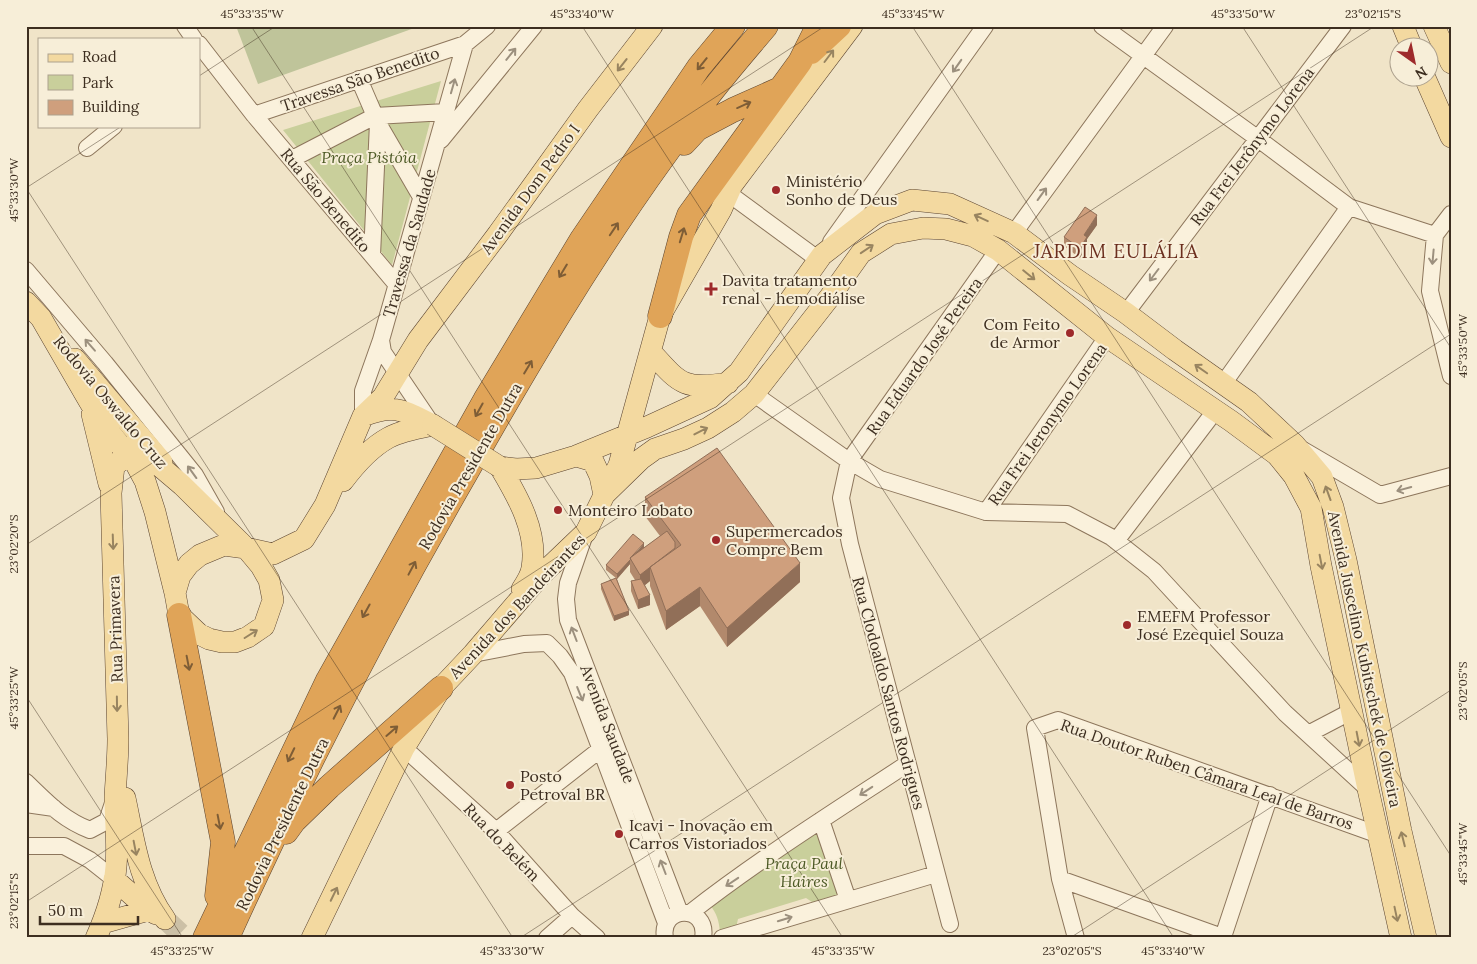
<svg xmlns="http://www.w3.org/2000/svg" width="1477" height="964" font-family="Lora,serif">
  <rect width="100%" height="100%" fill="#f0e4c8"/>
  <path fill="#c9cf9b" d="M441 81 392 265 283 130Z
    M817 833 839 898 818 906 806 898 738 919 736 928 720 932C719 921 717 914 710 905Z"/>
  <path fill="#bfc49a" d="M236 26H420L258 84Z"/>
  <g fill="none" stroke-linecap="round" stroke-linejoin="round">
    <path stroke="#ccc0a6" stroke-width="21" stroke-dasharray="21 11" stroke-linecap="butt" d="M165 919 185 938"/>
    <g stroke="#8d765c" stroke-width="18">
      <path id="minor" d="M185 26 194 39
        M1102 26 1257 138 1349 207 1435 235
        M199 44 254 115 397 285
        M359 79 378 123 372 255
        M254 115 465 44
        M378 123 421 197
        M441 140 534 26
        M87 148 114 126
        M292 159 375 116 446 112
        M732 196 819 260
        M1451 214 1435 235 1430 291 1451 376
        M1014 233 1165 26
        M831 242 985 26
        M26 270 105 363 195 475 216 512
        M1126 313 1343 26
        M381 340 383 352 431 423
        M1223 384 1349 207
        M754 394 849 461 880 479 986 512 1067 514 1111 537 1154 571 1285 713 1368 789
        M363 416V391L381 340 465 44 487 26
        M1303 450 1380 495 1451 476
        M986 512 1107 337
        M585 534 568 583 566 599 568 620 680 913
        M1116 541 1215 411
        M473 654 524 644 547 643 560 656 572 673 666 923
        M1308 734 1352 711
        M404 748 496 831 572 916 597 938
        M26 782C48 803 62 819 90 830L107 821 113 803
        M26 804 54 808
        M821 820 848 900
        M496 831 602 748
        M26 846H64L90 860 114 879
        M1060 879 1225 938
        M690 913C759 859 834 812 907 764
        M950 924 850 544 841 498 849 461 998 250
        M1223 937 1270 795
        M547 938 572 916
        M665 938C659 905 709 904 703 938
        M722 938 936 874
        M1076 938 1060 879 1035 728 1058 720 1379 835"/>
    </g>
    <g stroke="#5b4430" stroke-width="22">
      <path id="major" d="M1403 26 1412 48
        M1434 26 1451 63
        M1425 78 1451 137
        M26 302 41 318 89 401 105 427 119 444 130 453 145 481 155 512 175 593 179 615 199 634 209 639 222 642H235L248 637 264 626 273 600 269 580 261 566 246 548 182 485 149 457 130 453
        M651 352C680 384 683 390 728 383
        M75 359 162 462
        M92 414 109 484
        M363 416C396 403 404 411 433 425
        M576 456 593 461 600 476 604 495
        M500 467 516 469 536 468 576 456 647 427 710 398 739 372 822 255 875 214 912 200 950 204 1014 233 1070 275 1126 313 1175 350 1249 402 1295 445 1322 477 1333 507 1346 560 1401 831 1426 938
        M500 467C518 497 538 532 532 568 531 575 526 583 522 589
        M343 481C355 465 370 448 388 438 401 431 418 428 433 425
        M604 495 641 459 655 449 684 439 708 428 733 412 754 394 829 298 861 253 891 234 923 228 946 229 973 236 998 250 1107 337 1231 421 1277 455 1294 476 1311 508 1321 566 1368 789 1401 938
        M175 593 180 576 189 564 200 555 224 545 246 548 273 554 304 539 325 505 363 416 383 397 418 340 498 234 588 109 652 26
        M125 798C134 840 139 883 165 919
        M114 879 149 910 156 914
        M103 923 149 910
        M96 938C106 916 114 891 116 867 118 844 115 820 115 797 116 778 118 758 118 739L111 493 114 466 130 453
        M312 938 404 748 441 688 473 654 540 576 586 532 619 465 660 316 721 210 732 185 852 26"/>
    </g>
    <g stroke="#5b4430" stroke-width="25">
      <path id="highway" d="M811 52 839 26
        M684 143 697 129 733 110 780 89
        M660 316 681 237 689 215 800 62 818 26
        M179 615 223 842 217 896
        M286 832 294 821 329 787 441 688
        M205 938 328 680 485 400 582 239 699 67 733 26
        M227 938C299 779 379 624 466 473 527 365 591 257 664 156 677 138 690 118 705 100 724 75 745 51 766 26"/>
    </g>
    <use href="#minor" stroke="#faf1dc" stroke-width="16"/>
    <use href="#major" stroke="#f3d9a0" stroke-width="21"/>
    <use href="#highway" stroke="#e0a458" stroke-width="24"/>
    <g stroke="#5b4430" stroke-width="22" stroke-linecap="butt">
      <path id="major-bridge" d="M433 425 500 467"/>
    </g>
    <use href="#major-bridge" stroke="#f3d9a0" stroke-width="21"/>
  </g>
  <path fill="#b2896c" d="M1097 225 1087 239V247L1080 258 1064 246V237Z
    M645 497 800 582 727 647 700 606 666 630 650 586V581L645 585 650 605 638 609 631 591V581L635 580 630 572V564L617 579 629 615 614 621 601 589V584L616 578 606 570V565L644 548 660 536 645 516Z"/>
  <path fill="#916f58" d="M1097 215V225L1087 239V247L1080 258V248L1084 235Z
    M644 543V548L631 559Z
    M630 559V564L617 579V574Z
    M800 563V582L727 647V628Z
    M650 567V581L640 589V575Z
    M700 587V606L666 630V611Z
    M650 595V605L638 609V600Z
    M629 611V615L614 621V616Z"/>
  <path fill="#cf9f7d" stroke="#916f58" d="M1085 207 1097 215 1084 235 1087 237 1080 248 1064 237Z
    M717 448 800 563 727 628 700 587 666 611 650 567 681 545 645 497Z
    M667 531 675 542V548L640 575 630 558Z
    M633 534 644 543 633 555 630 558 631 559 617 574 606 565Z
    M616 578 629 611 614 616 601 584Z
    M641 579 650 595 638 600 631 581Z"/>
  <defs><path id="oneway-shaft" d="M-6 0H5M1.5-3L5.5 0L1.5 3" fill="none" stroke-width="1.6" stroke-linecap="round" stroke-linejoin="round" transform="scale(1.25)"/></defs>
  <g stroke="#9c907e">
    <use href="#oneway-shaft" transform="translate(511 54) rotate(-51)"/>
    <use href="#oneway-shaft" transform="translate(957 66) rotate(125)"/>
    <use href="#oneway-shaft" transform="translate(453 86) rotate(-74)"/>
    <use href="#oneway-shaft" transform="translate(1042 194) rotate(-54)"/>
    <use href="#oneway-shaft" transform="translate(1433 257) rotate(95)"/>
    <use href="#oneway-shaft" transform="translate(1154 275) rotate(127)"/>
    <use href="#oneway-shaft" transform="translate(90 345) rotate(-131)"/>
    <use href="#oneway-shaft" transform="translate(192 472) rotate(-126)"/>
    <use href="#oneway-shaft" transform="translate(1404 489) rotate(165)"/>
    <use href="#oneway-shaft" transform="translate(574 634) rotate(-111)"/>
    <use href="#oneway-shaft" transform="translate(580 694) rotate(68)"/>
    <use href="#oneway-shaft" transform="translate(866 791) rotate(147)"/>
    <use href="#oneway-shaft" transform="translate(663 867) rotate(-111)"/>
    <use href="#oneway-shaft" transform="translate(732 882) rotate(146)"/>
    <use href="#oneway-shaft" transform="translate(785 919) rotate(-17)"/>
  </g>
  <g stroke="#988460">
    <use href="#oneway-shaft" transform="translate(829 56) rotate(-53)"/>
    <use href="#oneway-shaft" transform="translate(622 65) rotate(128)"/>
    <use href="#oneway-shaft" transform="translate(981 218) rotate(-155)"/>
    <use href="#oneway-shaft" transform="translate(867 249) rotate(-34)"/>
    <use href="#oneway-shaft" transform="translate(1029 275) rotate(39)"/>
    <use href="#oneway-shaft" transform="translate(1201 369) rotate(-145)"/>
    <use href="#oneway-shaft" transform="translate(701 431) rotate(-27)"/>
    <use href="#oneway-shaft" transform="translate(1328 493) rotate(-110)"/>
    <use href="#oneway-shaft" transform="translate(113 542) rotate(88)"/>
    <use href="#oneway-shaft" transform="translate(1321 562) rotate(79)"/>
    <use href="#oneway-shaft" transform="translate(251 634) rotate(-32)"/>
    <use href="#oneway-shaft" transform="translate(117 704) rotate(89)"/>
    <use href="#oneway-shaft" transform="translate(1358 739) rotate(79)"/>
    <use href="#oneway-shaft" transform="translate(1403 839) rotate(-104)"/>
    <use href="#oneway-shaft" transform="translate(135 848) rotate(79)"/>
    <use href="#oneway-shaft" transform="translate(334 894) rotate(-64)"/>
    <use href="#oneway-shaft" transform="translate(1396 914) rotate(78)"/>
  </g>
  <g stroke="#7e5d36">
    <use href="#oneway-shaft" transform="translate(702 64) rotate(129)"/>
    <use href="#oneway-shaft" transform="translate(744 105) rotate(-24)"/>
    <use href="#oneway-shaft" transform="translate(614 229) rotate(-56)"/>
    <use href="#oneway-shaft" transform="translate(682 235) rotate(-73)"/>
    <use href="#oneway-shaft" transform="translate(563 271) rotate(121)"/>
    <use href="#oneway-shaft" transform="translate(528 367) rotate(-59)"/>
    <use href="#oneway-shaft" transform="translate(479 410) rotate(119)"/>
    <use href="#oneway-shaft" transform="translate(412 568) rotate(-62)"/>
    <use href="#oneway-shaft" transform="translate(366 611) rotate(119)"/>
    <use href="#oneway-shaft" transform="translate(188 663) rotate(79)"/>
    <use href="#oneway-shaft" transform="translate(337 712) rotate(-63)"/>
    <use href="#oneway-shaft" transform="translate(392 731) rotate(-41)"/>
    <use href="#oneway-shaft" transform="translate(291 755) rotate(116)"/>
    <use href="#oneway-shaft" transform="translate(219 822) rotate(79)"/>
  </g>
  <path fill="none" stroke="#3d2e20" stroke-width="1" stroke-opacity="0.45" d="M251 26 843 938M582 26 1174 938M912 26 1451 856M1242 26 1451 348M199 76 276 26M26 188 513 938M26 188 122 126M26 545 825 26M26 696 183 938M26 902 1375 26M520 938 1451 334M1070 938 1451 690"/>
  <g fill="#9e2a2b" stroke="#f7eed8" stroke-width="2">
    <circle cx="776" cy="190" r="5"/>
    <path d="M708.5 281.5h5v5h5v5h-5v5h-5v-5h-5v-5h5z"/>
    <circle cx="1070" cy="333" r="5"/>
    <circle cx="558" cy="510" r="5"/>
    <circle cx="716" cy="540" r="5"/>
    <circle cx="1127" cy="625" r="5"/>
    <circle cx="510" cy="785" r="5"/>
    <circle cx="619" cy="834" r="5"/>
  </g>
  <g text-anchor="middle" stroke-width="4" stroke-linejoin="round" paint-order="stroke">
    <g font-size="16" fill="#3d2e20" stroke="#f7eed8">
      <text transform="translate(360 79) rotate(-19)" y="6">Travessa São Benedito</text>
      <text transform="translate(1252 146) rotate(-53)" y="6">Rua Frei Jerônymo Lorena</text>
      <text transform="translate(530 189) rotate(-54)" y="6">Avenida Dom Pedro I</text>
      <text transform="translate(326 200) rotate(50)" y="6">Rua São Benedito</text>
      <text transform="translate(409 243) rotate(-74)" y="6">Travessa da Saudade</text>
      <text transform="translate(924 356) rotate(-55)" y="6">Rua Eduardo José Pereira</text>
      <text transform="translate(111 402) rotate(50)" y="6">Rodovia Oswaldo Cruz</text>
      <text transform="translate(1047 424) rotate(-55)" y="6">Rua Frei Jeronymo Lorena</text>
      <text transform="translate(470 466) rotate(-60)" y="6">Rodovia Presidente Dutra</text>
      <text transform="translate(517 606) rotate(-47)" y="6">Avenida dos Bandeirantes</text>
      <text transform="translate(115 629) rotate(-92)" y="6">Rua Primavera</text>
      <text transform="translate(1365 659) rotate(78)" y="6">Avenida Juscelino Kubitschek de Oliveira</text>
      <text transform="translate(889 693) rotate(75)" y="6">Rua Clodoaldo Santos Rodrigues</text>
      <text transform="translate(608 724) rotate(69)" y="6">Avenida Saudade</text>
      <text transform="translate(1207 774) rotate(19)" y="6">Rua Doutor Ruben Câmara Leal de Barros</text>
      <text transform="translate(282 824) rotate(-64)" y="6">Rodovia Presidente Dutra</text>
      <text transform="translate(502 842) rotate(46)" y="6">Rua do Belém</text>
    </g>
    <g font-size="16" font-style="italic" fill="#4d5a26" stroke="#f7eed8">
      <text x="369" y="163">Praça Pistóia</text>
      <text x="804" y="869">Praça Paul<tspan x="804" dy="18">Haires</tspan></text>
    </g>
    <g font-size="16" fill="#3d2e20" stroke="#f7eed8" text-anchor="start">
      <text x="786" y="187">Ministério<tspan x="786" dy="18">Sonho de Deus</tspan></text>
      <text x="722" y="286">Davita tratamento<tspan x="722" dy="18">renal - hemodiálise</tspan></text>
      <text x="1060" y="330" text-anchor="end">Com Feito<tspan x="1060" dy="18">de Armor</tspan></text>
      <text x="568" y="516">Monteiro Lobato</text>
      <text x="726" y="537">Supermercados<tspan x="726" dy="18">Compre Bem</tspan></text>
      <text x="1137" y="622">EMEFM Professor<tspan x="1137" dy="18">José Ezequiel Souza</tspan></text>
      <text x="520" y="782">Posto<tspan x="520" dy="18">Petroval BR</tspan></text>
      <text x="629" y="831">Icavi - Inovação em<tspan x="629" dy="18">Carros Vistoriados</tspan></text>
    </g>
    <g font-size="19" letter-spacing="1" fill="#6b2e1e" stroke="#f7eed8">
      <text x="1116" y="258">JARDIM EULÁLIA</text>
    </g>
  </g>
  <rect width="1477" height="964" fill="none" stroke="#f7eed8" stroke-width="55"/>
  <rect x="38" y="38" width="162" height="90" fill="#f7eed8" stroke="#ada18e"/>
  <rect x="48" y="54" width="25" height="8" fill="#f3d9a0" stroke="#ada18e"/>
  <text x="82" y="62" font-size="15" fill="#3d2e20">Road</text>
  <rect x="48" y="75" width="25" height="15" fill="#c9cf9b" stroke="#ada18e"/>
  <text x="82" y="88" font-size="15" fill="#3d2e20">Park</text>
  <rect x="48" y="100" width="25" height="15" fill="#cf9f7d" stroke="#ada18e"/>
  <text x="82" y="112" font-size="15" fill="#3d2e20">Building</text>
  <g transform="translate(1414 62) rotate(147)"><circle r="24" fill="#f7eed8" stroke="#ada18e"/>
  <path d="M0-4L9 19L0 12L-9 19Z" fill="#9e2a2b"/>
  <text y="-8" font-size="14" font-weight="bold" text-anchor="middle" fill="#3d2e20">N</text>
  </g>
  <path d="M40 916v8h98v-8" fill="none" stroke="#3d2e20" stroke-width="2.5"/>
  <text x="48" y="916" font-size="15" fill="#3d2e20" stroke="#f7eed8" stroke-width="4" paint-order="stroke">50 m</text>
  <rect x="28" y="28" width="1422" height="908" fill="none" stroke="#3d2e20" stroke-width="2"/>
  <g font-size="12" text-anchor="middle" fill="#3d2e20">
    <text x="252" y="18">45°33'35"W</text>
    <text x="582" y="18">45°33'40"W</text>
    <text x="913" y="18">45°33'45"W</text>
    <text x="1243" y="18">45°33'50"W</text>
    <text x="1373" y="18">23°02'15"S</text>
    <text transform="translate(14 190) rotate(-90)" y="4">45°33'30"W</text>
    <text transform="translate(1463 346) rotate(-90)" y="4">45°33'50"W</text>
    <text transform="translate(14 544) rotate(-90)" y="4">23°02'20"S</text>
    <text transform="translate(1463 691) rotate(-90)" y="4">23°02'05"S</text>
    <text transform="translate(14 698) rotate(-90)" y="4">45°33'25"W</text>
    <text transform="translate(1463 854) rotate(-90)" y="4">45°33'45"W</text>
    <text transform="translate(14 901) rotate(-90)" y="4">23°02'15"S</text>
    <text x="182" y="955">45°33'25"W</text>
    <text x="512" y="955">45°33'30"W</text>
    <text x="843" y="955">45°33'35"W</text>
    <text x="1072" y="955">23°02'05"S</text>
    <text x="1173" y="955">45°33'40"W</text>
  </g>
</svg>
